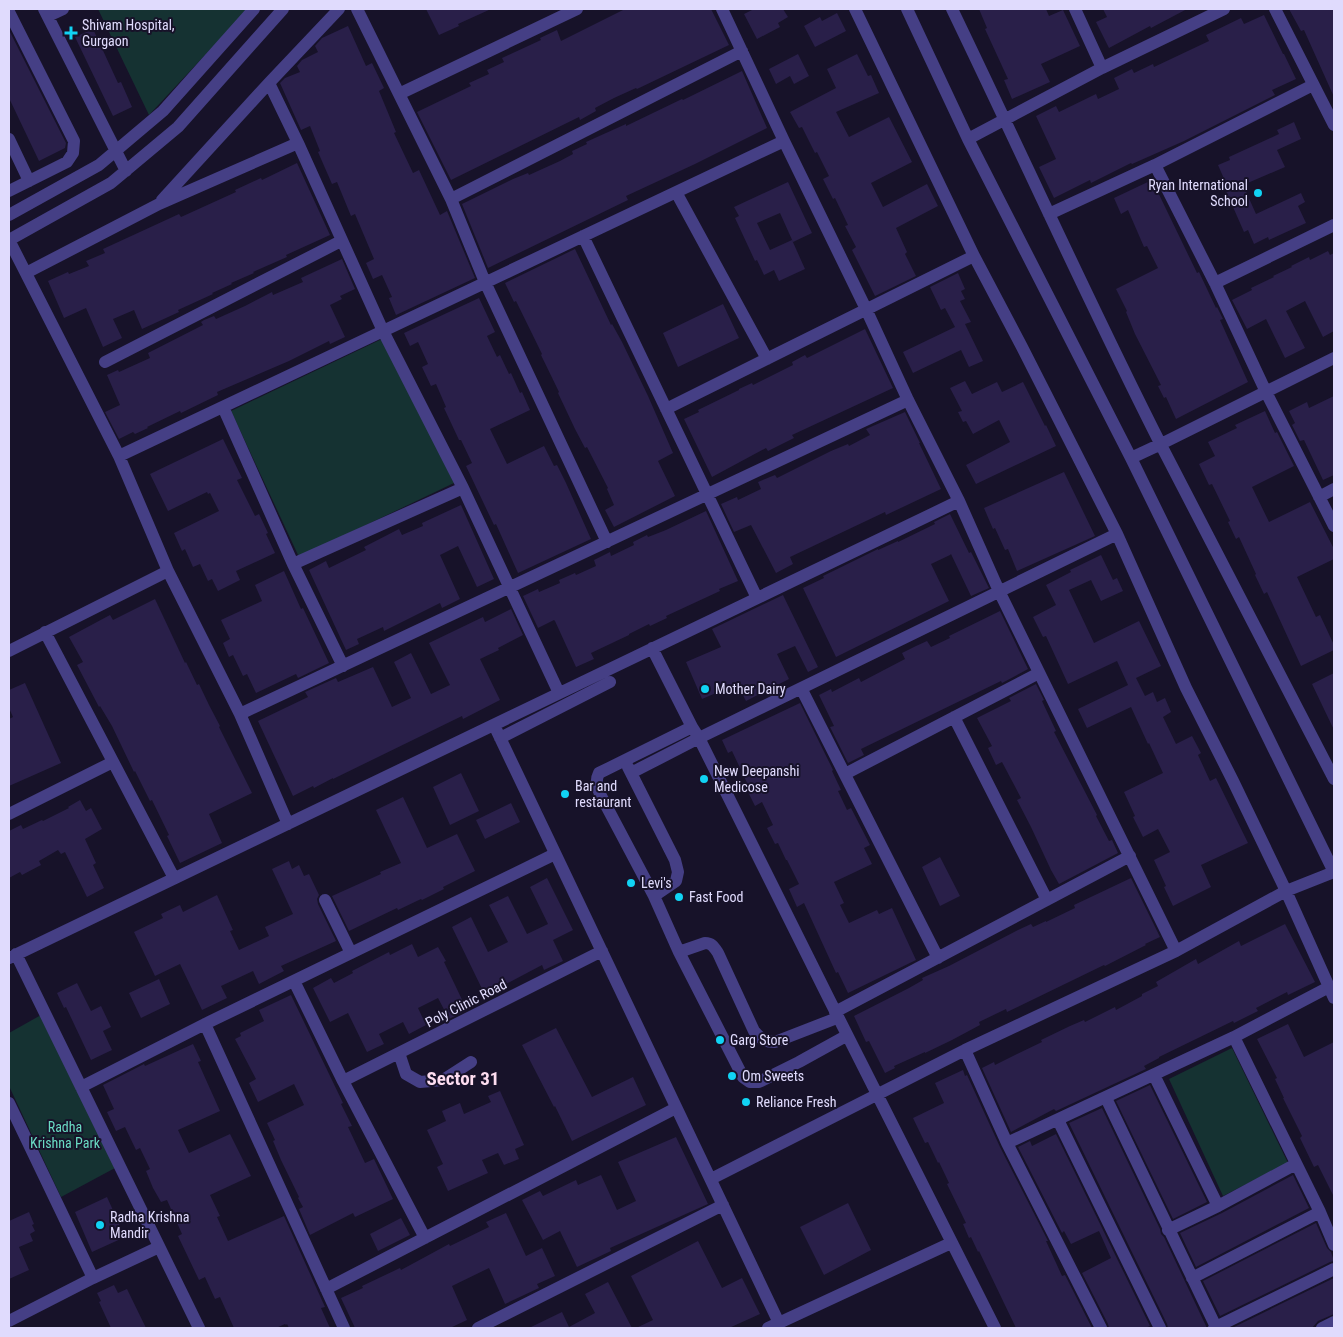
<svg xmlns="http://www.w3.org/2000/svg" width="1343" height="1337" font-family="'Roboto Condensed',sans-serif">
  <rect width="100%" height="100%" fill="#171229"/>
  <path fill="#153232" d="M98 9H248L149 115Z
    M384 338 454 483 299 557 231 411Z
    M41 1015 115 1168 61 1197 9 1086V1033Z
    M1232 1048 1288 1163 1223 1196 1169 1079Z"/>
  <path fill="#291f49" d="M426 9H491L458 24 459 26 439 35Z
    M625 9H711L729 45 637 89 636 88 614 98 595 108 596 111 580 120 579 117 451 180 417 112 471 86 469 83 489 74 487 70 504 62 502 58 541 40 540 38 557 30 561 41Z
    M754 9H783L788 17 778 23 780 27 757 39 744 14Z
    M979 9H1046L1049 16 1063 10 1080 46 1041 64 1050 82 1012 99 1004 80 1008 79 985 29 987 28Z
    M1103 9H1187L1151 28 1150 26 1109 48 1096 22 1107 17Z
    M1289 9H1334V97L1304 30 1301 31Z
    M837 13 846 31 815 47 804 26 820 17 822 21Z
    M1264 15 1283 54H1284L1296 79 1272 90 1275 95 1184 141 1132 164 1131 163 1091 183 1090 180 1054 198 1039 167 1056 159 1036 116 1056 106 1059 112 1096 94 1098 99 1119 89 1114 78 1132 69 1134 73 1153 64 1154 67 1209 41 1206 35 1241 18 1244 24Z
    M348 26 366 66 372 63 384 88 379 91 396 132 394 133 413 173 419 170 440 215 447 211 475 278 396 315 389 298 392 297 382 275 373 279 366 263 374 259 355 214 351 216 337 182 332 184 318 152 320 151 310 126 301 130 280 83 285 78 300 72 297 66 302 60 318 52 315 46 322 38Z
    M93 29 118 83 121 82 132 107 113 116 75 37Z
    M9 30 66 143 65 148 39 161 9 98Z
    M798 54 809 76 794 84 790 76 776 84 769 69Z
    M857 54 868 76 871 75 879 93 836 112 849 137 889 117 912 162 871 183 883 207 927 184 938 206 896 228 907 252 905 254 916 276 875 296 852 250 856 247 845 226 848 225 835 198 833 199 823 179 829 176 817 152 815 153 802 127 799 128 790 112 836 88 827 69Z
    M742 71 767 128 695 164 626 196 628 200 488 268 462 204 513 179 528 173 529 175 560 161 573 154 572 151 587 144 586 142 626 124V126L682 99 683 100Z
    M1294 122 1301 139 1277 150 1285 167 1243 185 1256 214 1301 193 1305 202 1298 206 1306 223 1269 240 1268 237 1254 244 1248 230 1244 232 1222 182 1225 181 1218 165 1230 160 1229 157 1279 134 1277 130Z
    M297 163 330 235 286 255 287 257 253 272 254 273 231 283 232 284 212 293 213 294 178 310 179 312 142 329 134 310 113 319 122 338 103 347 86 308 64 318 48 281 68 272 69 274 89 266 86 261 105 253 103 249 179 214 181 217 236 192 235 190 261 178 262 180Z
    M1152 180 1197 273 1199 272 1216 308 1217 307 1223 319 1220 320 1248 382 1176 419 1166 397 1164 398 1158 386 1161 385 1135 334 1126 312 1127 311 1116 289 1158 268 1147 246 1144 247 1128 210 1121 214 1114 198Z
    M788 182 812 233 793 242 780 213 757 223 770 250 792 240 805 269 779 281 774 270 764 275 757 260 755 261 735 218 739 216 734 207Z
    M575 249 611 325 612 324 622 342 648 396 673 453 658 461 675 496 614 527 605 510 614 505 607 489 608 488 587 447 585 448 575 429 558 393 559 392 541 355 542 354 516 301 514 302 505 283Z
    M1328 251 1330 255 1334 253V331L1323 337 1305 301 1286 311 1305 348 1285 358 1266 319 1247 329 1232 300 1252 290 1251 288 1274 277 1273 276 1292 267 1291 266 1309 257 1310 260Z
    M342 259 355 289 340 296 342 299 330 305 345 337 330 344 329 341 289 361 217 392 218 395 181 413 180 411 147 427 148 428 135 434 133 432 119 439 105 412 120 405 107 375 118 370 119 372 150 358 148 353 203 325 201 322 204 320 214 316 216 319 245 306 272 292 273 295 303 282 301 278Z
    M958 273 965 289 961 291 965 299 960 301 971 322 965 324 983 361 969 367 961 350 913 373 903 352 955 327 945 308 941 310 930 287Z
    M479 298 495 332 487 336 497 357 500 355 509 374 511 373 520 393 522 392 530 410 490 429 507 464 544 446 554 466 557 465 566 483 591 539 518 573 496 524 494 525 466 466 472 463 461 440H459L452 425 444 408 446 407 436 384 431 386 422 367 428 364 418 342 410 346 404 333Z
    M723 304 739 338 678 367 663 333Z
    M865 329 893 388 792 435 794 438 768 451 766 448 712 477 684 419 699 412 698 410 739 390V389L752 383 753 385 793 365 792 362 805 355 807 358Z
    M965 381 972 394 997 382 1002 392 1023 382 1045 426 1046 425 1056 446 976 484 966 465 1010 442 999 420 973 434 966 421 963 422 958 412 962 411 950 388Z
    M1334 396V475L1323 480 1304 440 1300 441 1292 425 1295 423 1289 411 1307 402 1309 408Z
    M1265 411 1275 433 1277 432 1294 466 1252 487 1269 522 1310 502 1334 549V559L1297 577 1316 617 1320 615 1334 645V650L1301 666 1267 592 1264 594 1255 575 1256 574 1239 537 1236 539 1228 522 1230 521 1212 484 1209 485 1199 464 1215 456 1208 442 1237 428 1235 425Z
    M905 412 920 443H919L941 489 886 515 885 512 790 557 793 564 776 573 751 525 734 532 721 504 737 497 738 500 761 489 758 482 775 475 777 478 831 451 848 444 849 446 870 435 866 429Z
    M223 439 242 478 237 480 255 516 259 514 268 533 266 534 275 553 236 571 240 580 218 591 212 579 208 581 200 564 193 567 185 549 182 551 174 533 219 511 210 493 208 494 207 492 168 511 150 474Z
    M1064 472 1095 536 1017 571 1008 549 1005 550 995 528 993 529 984 508Z
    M461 505 494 579 477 587 458 546 440 555 460 599 442 608 440 603 384 631 383 627 357 639 359 644 346 650 309 570 326 561 329 568 366 550 364 547 399 529 402 535 423 526 422 523Z
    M706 511 738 581 719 589 720 591 666 616 667 618 650 626 649 624 629 634V635L591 653 594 659 576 667 555 621 554 620 538 628 523 596 538 589 539 592 560 583 559 580 575 573 576 575 596 566 594 560 610 552 611 556 634 545 633 542 647 535 648 537 666 530Z
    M950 514 969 553 971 552 989 588 971 596 951 554 950 555 931 564 949 601 836 657 803 588 824 578 823 576 878 549V550L898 541V542L935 524 934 522Z
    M1101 555 1113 580 1117 578 1123 591 1101 601 1091 580 1069 590 1094 643 1139 621 1161 666 1136 678 1145 696 1153 692 1157 702 1165 698 1171 712 1163 717 1176 744 1192 736 1201 753 1198 755 1210 781 1216 778 1248 843 1201 865 1211 887 1173 906 1164 887 1166 886 1154 860 1170 852 1158 829 1143 837 1133 817 1135 816 1124 792 1163 773 1149 743 1148 744 1131 707 1087 728 1078 709 1128 685 1117 661 1068 684 1046 636 1043 637 1033 617 1056 605 1046 585 1071 572 1070 570Z
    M284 571 301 609 303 608 329 663 298 678 296 674 256 693 247 674 243 676 233 655 229 657 223 643 230 639 221 620 262 601 255 585Z
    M783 595 818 667 808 672 795 646 777 654 789 679 746 701 737 684 702 699 686 662 721 647 712 629Z
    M155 599 185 663 186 662 197 685 199 684 209 705 220 726 219 727 252 793 209 814 222 843 180 863 167 836 169 835 152 800 150 801 135 771 134 772 112 726 100 706 99 707 77 665 83 662 69 637 110 615 113 620Z
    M511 609 523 635 498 648 499 650 480 659 500 700 463 719 462 716 333 779V778L314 788 313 786 293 796 258 721 308 697 305 692 336 678 338 682 373 667 392 707 411 698 394 662 411 653 431 694 450 685 429 643 483 617 485 622Z
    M1000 611 1028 669 1002 683 1001 681 861 749 864 755 848 763 830 727 834 726 819 695 831 689 832 692 859 678 861 682 905 659 902 653 916 646 927 641 931 647 950 638 949 636Z
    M1334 673V730L1312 684Z
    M25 683 61 763 9 786V719L13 717 9 708V690Z
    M1036 684 1044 700 1042 701 1056 731 1054 732 1097 815 1096 816 1109 841 1112 840 1118 853 1059 884 1051 870 1031 827 1017 800 1021 798 1002 762 996 765 988 748 992 746 977 718 1011 701 1009 698Z
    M800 703 833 770 832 771 841 790 838 791 847 810 851 808 870 845 864 848 872 864 834 882 844 903 840 905 849 923 877 910 879 914 892 908 916 960 848 993 838 972 836 973 804 903 797 907 789 889 799 884 787 860H786L778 843 775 844 767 828 773 825 762 802 755 806 746 788 749 787 732 751 728 753 722 740Z
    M461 773 479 811 450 825 433 787Z
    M403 797 427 848 457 834 475 871 443 887 444 889 422 900 421 899 398 910 397 908 349 931 332 896 381 874 380 872 401 863 376 810Z
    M80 800 86 811 91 808 102 829 85 839 96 863 93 865 104 888 87 897 65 852 61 854 58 850 39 861 41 865 22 875 20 872 9 878V831L21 825 23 829 42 820 43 821 69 808 68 807Z
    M511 803 520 822 485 839 476 820Z
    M940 857 960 896 940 906 922 867Z
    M289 861 292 869 299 865 304 876 309 874 319 895 317 899 318 904 336 941 281 966 284 971 259 984 253 971 221 986 227 998 202 1010 180 964 155 976 134 932 163 918 161 914 180 905 183 912 217 895 233 930 230 931 239 950 269 936 265 927 293 914 272 869Z
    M547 878 573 930 553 940 563 961 544 970 542 965 485 995 452 927 471 917 488 952 508 942 489 905 508 896 527 934 548 924 530 887Z
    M1131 878 1160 937 1145 944 1146 945 1105 966 1104 965 1007 1012 1006 1009 979 1022 980 1025 952 1040 925 1053V1052L894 1066 895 1068 885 1073 869 1041 866 1042 854 1016 909 988 923 980 922 978 949 966 1018 930 1031 924 1033 927 1046 921V922L1075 908 1074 905Z
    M1285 924 1315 982 1288 995 1287 992 1256 1008 1258 1011 1234 1023 1233 1021 1159 1057V1058L1144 1066 1146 1069 1056 1111 1054 1109 1011 1132 982 1068 994 1062 995 1065 1011 1057 1042 1042 1041 1040 1070 1026 1084 1020 1085 1022 1115 1007 1116 1010 1142 996V994L1158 986 1156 982 1196 959 1198 964 1239 941 1241 946Z
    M412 944 418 957 438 947 446 961 444 962 467 1010 449 1019 438 998 418 1008 426 1025 409 1034 403 1022 379 1034 384 1044 367 1052 348 1013 330 1022 313 988 331 978 334 983 353 973 352 971 389 952 390 955Z
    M159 979 170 1004 141 1018 129 993Z
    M77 983 91 1011 101 1006 111 1027 103 1031 112 1050 91 1060 66 1007 64 1008 57 993Z
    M291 995 343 1103 341 1104 352 1126 348 1127 365 1163 374 1159 393 1199 355 1217 353 1213 310 1235 299 1209 303 1207 298 1198 299 1197 281 1160 273 1141 275 1140 267 1123 304 1105 294 1084 258 1102 249 1083 256 1079 235 1039 241 1036 240 1033 264 1021 259 1010Z
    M1288 1024 1304 1057 1334 1042V1197L1318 1165 1314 1167 1300 1138 1302 1136 1283 1098H1284L1275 1079 1277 1078 1257 1039Z
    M556 1028 592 1097 633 1077 646 1105 572 1141 555 1106 554 1107 522 1045Z
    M193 1044 201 1061 198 1062 220 1111 178 1130 189 1153 230 1134 251 1176 210 1195 220 1216 217 1217 228 1241 284 1216 325 1307 321 1308 330 1328H289L287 1324 286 1325 285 1324 276 1328H234L220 1297 215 1299 205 1277 199 1280 178 1236 182 1234 167 1200 161 1202 153 1188 146 1171 150 1169 140 1148 136 1150 125 1127 116 1131 107 1112 114 1109 103 1085 144 1064 145 1066Z
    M963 1070 965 1076 967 1075 1000 1147 1048 1241H1046L1062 1276 1065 1275 1092 1328H1016L979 1251 978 1252 971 1237 969 1238 963 1224 966 1223 947 1184 949 1183 939 1162 938 1163 928 1142 925 1143 913 1118 944 1103 935 1083Z
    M1150 1085 1207 1202 1173 1219 1116 1101Z
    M500 1091 524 1145 515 1149 519 1159 504 1165 498 1153 482 1160 488 1173 448 1191 437 1167 443 1164 427 1130 446 1121 442 1111 460 1103 464 1114 491 1102 488 1096Z
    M1102 1108 1160 1229 1161 1234 1164 1237 1206 1326V1328H1168L1167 1324 1069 1123Z
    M1056 1134 1150 1326 1145 1328H1109L1108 1324 1082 1273 1111 1258 1099 1231 1071 1244 1064 1231 1062 1233 1018 1147 1030 1141 1032 1146Z
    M676 1137 708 1204 610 1248 611 1251 577 1267 560 1231 543 1240 522 1200 540 1191 543 1196 576 1180 578 1185 601 1175 617 1210 636 1201 618 1162Z
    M1293 1175 1309 1208 1196 1267 1180 1233 1222 1213Z
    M107 1197 125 1237 92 1252 75 1212Z
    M848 1203 871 1250 824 1275 800 1227Z
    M29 1212 34 1224 32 1225 35 1231 30 1234 33 1241 19 1247 29 1270 9 1279V1221Z
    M506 1213 526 1256 542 1248 555 1276 537 1284 539 1288 505 1304 489 1268 452 1286 467 1320 450 1328H355L341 1298 363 1288 362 1286 400 1268 401 1270 449 1244 450 1246 489 1227 486 1222Z
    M401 1218 410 1235 378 1251 370 1234Z
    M1316 1223 1327 1248 1331 1252 1334 1261 1330 1262 1220 1316 1203 1281Z
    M698 1241 722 1288 742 1278 760 1314 729 1328H636L653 1320 631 1276Z
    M1334 1278V1314L1318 1321 1312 1328H1232Z
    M608 1282 632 1328H529L562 1312 569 1327 595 1313 585 1294Z
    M114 1285 118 1293 127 1289 146 1328H111L99 1302 101 1301 97 1293Z"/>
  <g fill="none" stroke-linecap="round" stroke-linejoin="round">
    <path stroke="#453f85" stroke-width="12" d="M44 9 126 171
      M357 9 451 199 485 282 607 542
      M722 9 784 141 866 309 908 400 959 501 999 591 1176 951
      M855 9 974 256 1022 347 1117 534 1186 688 1233 781 1286 891 1334 998
      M907 9 968 139 1131 458 1334 872
      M952 9C1022 154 1088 301 1161 445 1218 557 1277 668 1334 779
      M1075 9 1102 68
      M1275 9 1334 125
      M9 12 74 141 73 153 67 162 9 191
      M48 16 63 9
      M269 83 298 143 383 331 463 488 559 693
      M399 94 577 9
      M9 139 29 181
      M968 139 1102 68 1224 9
      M1155 165 1215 283 1266 392 1334 526
      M676 192 767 359
      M451 199 742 51
      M162 200 269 83 339 9
      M1049 214 1155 165 1313 85
      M9 215 99 165 163 111 254 9
      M583 236 757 598
      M9 240 119 456 168 571 240 714 288 824
      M9 240 111 183 178 127 283 9
      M26 273 159 204 298 143
      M1215 283 1334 225
      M105 362 341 241
      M223 407 293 564 343 666
      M666 409 974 256
      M119 456 784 141
      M1131 458 1161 444 1334 358
      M1319 497 1334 489
      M293 564 463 488
      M45 632 174 878
      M652 648 692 727 699 738C797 935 895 1132 995 1328
      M9 651 168 571
      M801 688 938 958
      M240 714 908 400
      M954 717 1047 900
      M494 725 779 1323
      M692 727 599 773C595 781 597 786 600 794L654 896 679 952 743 1077 750 1082H759L799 1062 846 1036
      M500 738 610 682
      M628 767 675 860 678 872 676 881 654 896
      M631 773 699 738 1117 534
      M845 774 1039 673
      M9 814 113 762
      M325 900 351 953
      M679 952 705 943C712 943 714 947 718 953L754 1031C761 1039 764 1042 775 1042L837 1018
      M16 954 199 1328
      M9 958 959 501
      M294 981 343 1081 425 1238
      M835 1012 1130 856
      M205 1024 344 1328
      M1234 1037 1320 1212 1334 1245
      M965 1050 1007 1143 1101 1328
      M399 1053 406 1074 420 1082 443 1080 471 1062
      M1154 1075 1218 1206
      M343 1081 602 951
      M81 1087 205 1024 555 854
      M1106 1098 1216 1327
      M9 1103 93 1278
      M1058 1120 1160 1328
      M1007 1143 1234 1037 1329 987
      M711 1179 965 1050 1176 951 1286 891 1334 872
      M1168 1230 1218 1206 1296 1164
      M1192 1278 1320 1212
      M326 1289 676 1108
      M9 1321 93 1278 159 1247
      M478 1328 723 1205
      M768 1328 951 1243
      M1214 1328 1334 1269
      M1322 1328 1334 1322"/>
  </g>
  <g fill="#11d3f4" stroke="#171229" stroke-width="2">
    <path d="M68.5 25.5h5v5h5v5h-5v5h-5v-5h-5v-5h5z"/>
    <circle cx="1258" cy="193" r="5"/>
    <circle cx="705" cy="689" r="5"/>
    <circle cx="704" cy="779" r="5"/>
    <circle cx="565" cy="794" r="5"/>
    <circle cx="631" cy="883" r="5"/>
    <circle cx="679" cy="897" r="5"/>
    <circle cx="720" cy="1040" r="5"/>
    <circle cx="732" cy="1076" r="5"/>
    <circle cx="746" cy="1102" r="5"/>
    <circle cx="100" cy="1225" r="5"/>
  </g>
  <g text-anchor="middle" stroke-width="4" stroke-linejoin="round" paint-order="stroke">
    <g font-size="14" fill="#e0dbfd" stroke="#171229" text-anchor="start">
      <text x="82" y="30">Shivam Hospital,<tspan x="82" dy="16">Gurgaon</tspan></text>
      <text x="1248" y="190" text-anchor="end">Ryan International<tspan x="1248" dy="16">School</tspan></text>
      <text x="715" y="694">Mother Dairy</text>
      <text x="714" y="776">New Deepanshi<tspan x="714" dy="16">Medicose</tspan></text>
      <text x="575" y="791">Bar and<tspan x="575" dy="16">restaurant</tspan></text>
      <text x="641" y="888">Levi's</text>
      <text x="689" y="902">Fast Food</text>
      <text x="730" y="1045">Garg Store</text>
      <text x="742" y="1081">Om Sweets</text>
      <text x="756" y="1107">Reliance Fresh</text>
      <text x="110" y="1222">Radha Krishna<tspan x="110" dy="16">Mandir</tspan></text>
    </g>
    <g font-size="14" fill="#e0dbfd" stroke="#171229">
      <text transform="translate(466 1003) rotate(-27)" y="5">Poly Clinic Road</text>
    </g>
    <g font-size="14" fill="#69dbc3" stroke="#171229">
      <text x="65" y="1132">Radha<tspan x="65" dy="16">Krishna Park</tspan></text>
    </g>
    <g font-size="19" font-weight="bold" fill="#fdddf0" stroke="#171229">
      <text x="463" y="1085">Sector 31</text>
    </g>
  </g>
  <rect width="1343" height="1337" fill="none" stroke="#e0dbfd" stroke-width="20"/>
</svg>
